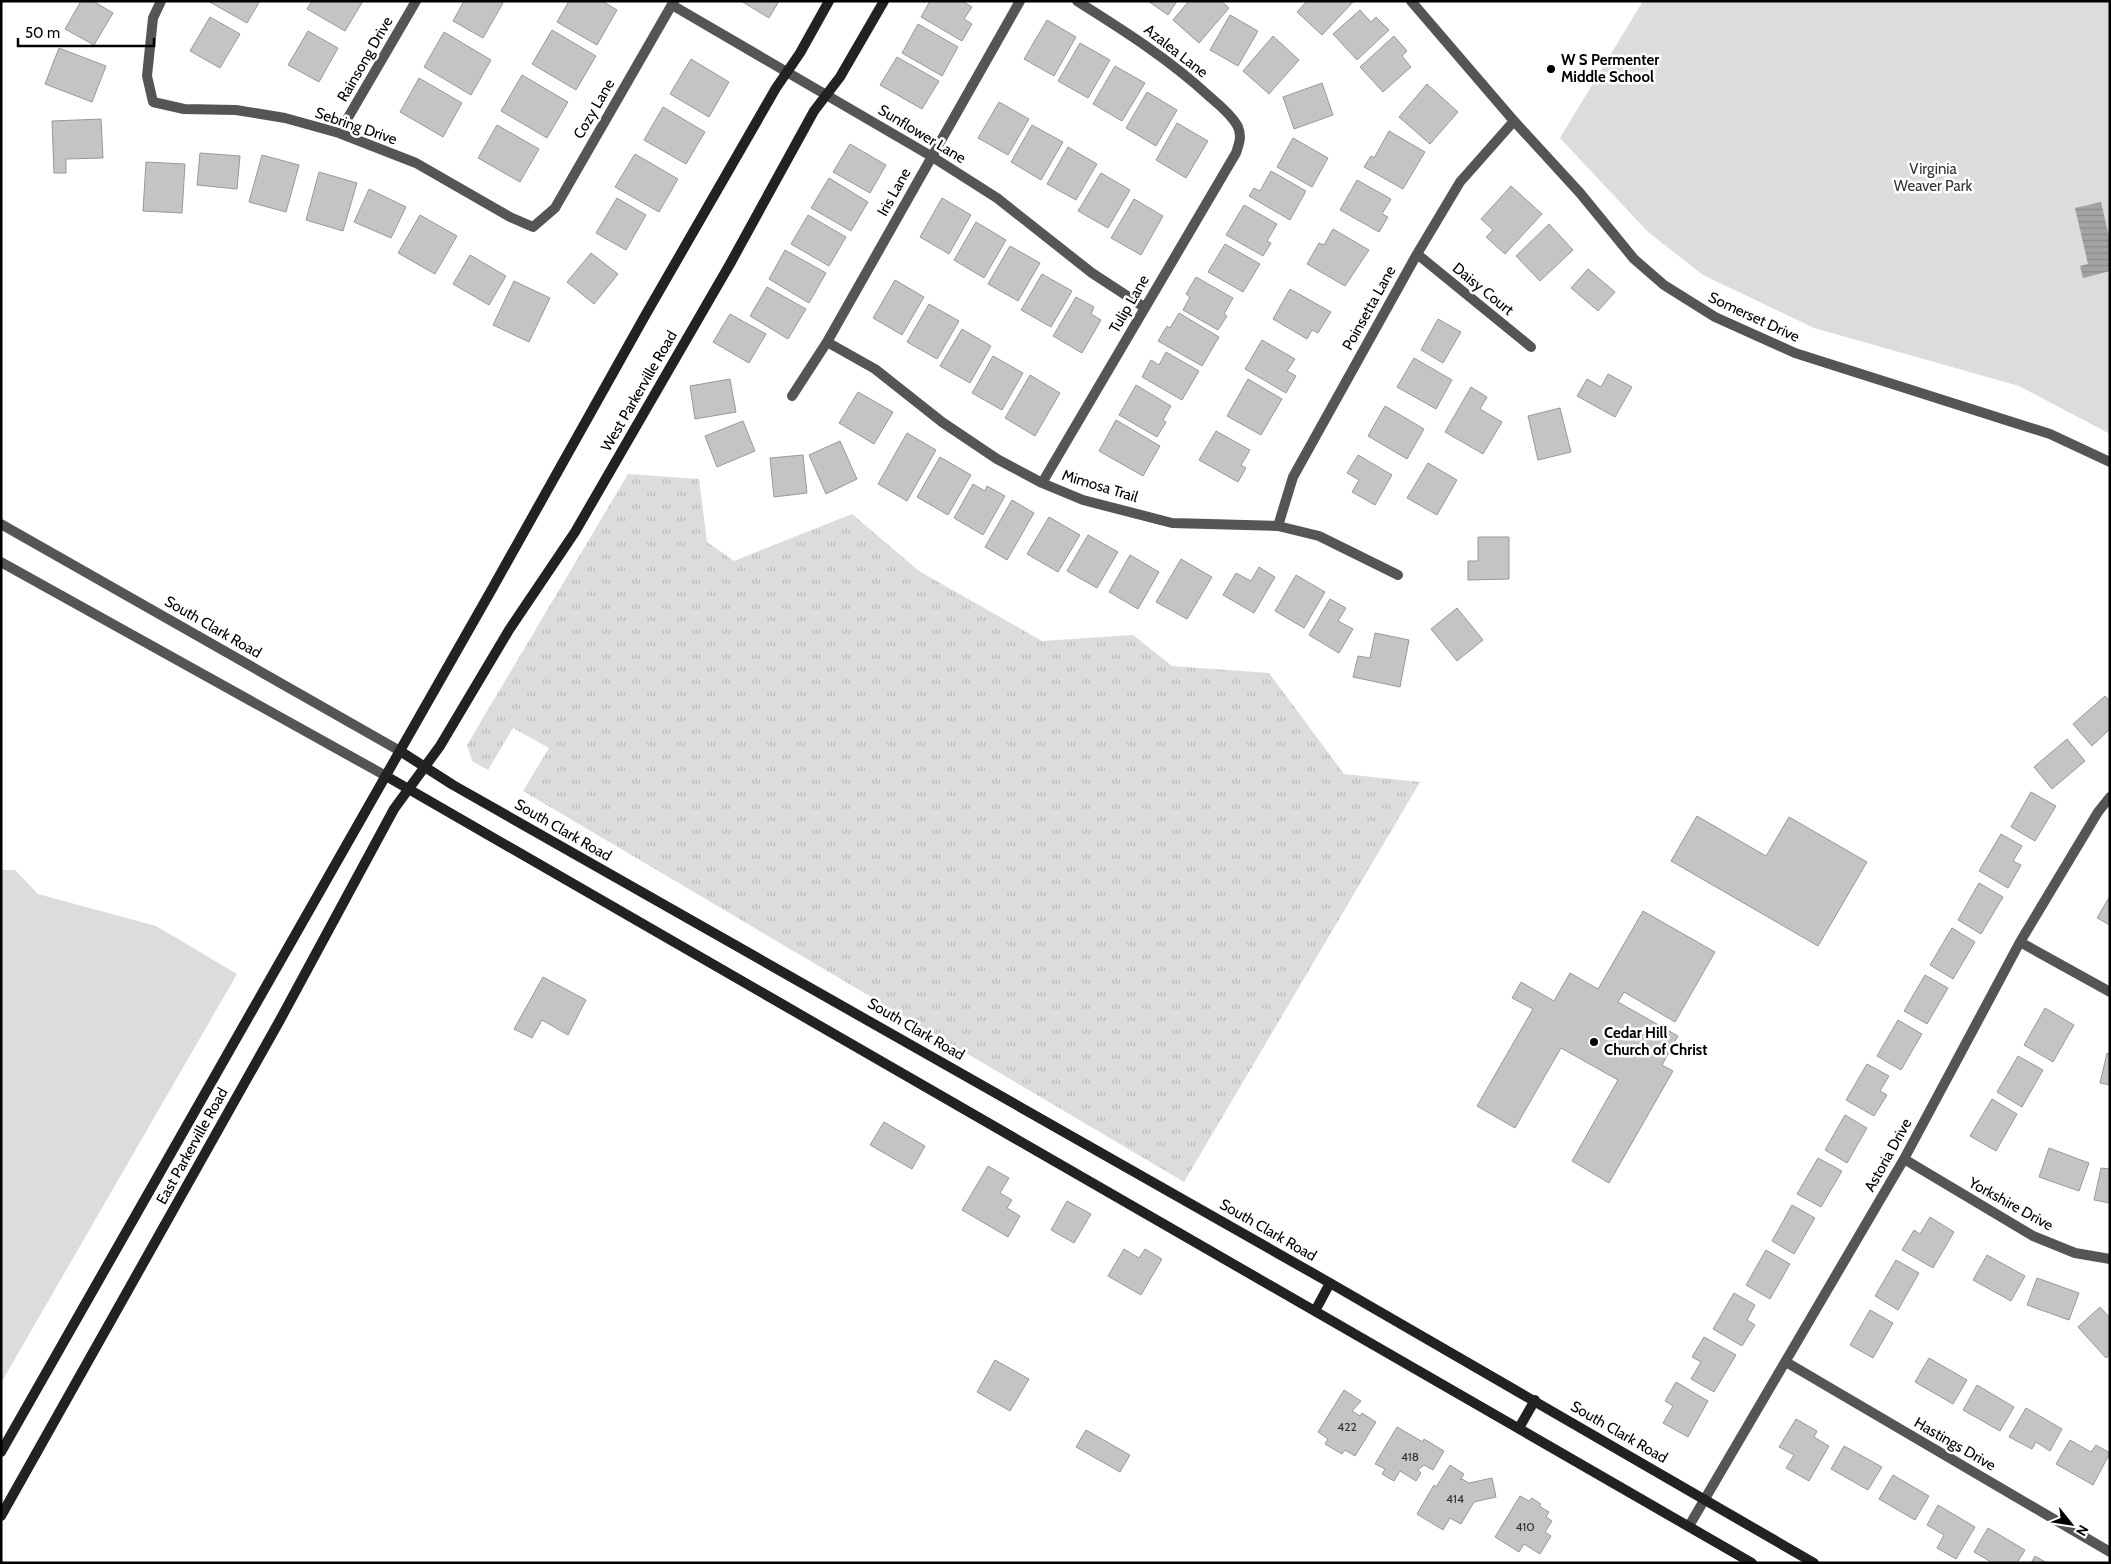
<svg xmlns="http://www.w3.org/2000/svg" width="2111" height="1564" font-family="Cabin,sans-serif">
  <defs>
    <pattern id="grass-tufts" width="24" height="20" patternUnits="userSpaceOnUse" patternTransform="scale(1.25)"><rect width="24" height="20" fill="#dcdcdc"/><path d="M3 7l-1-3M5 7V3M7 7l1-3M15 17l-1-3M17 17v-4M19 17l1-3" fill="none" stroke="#bbb"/></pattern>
    <pattern id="water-rules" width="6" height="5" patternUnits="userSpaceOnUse" patternTransform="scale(1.25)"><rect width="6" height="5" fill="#a3a3a3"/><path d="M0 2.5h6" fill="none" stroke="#8b8b8b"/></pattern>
  </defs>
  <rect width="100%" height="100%" fill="#fff"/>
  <path fill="url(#grass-tufts)" d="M628 474 699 479 707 542 734 561 852 514 919 571 1042 641 1133 635 1172 666 1269 673 1344 774 1420 782 1184 1182 523 791 549 748 513 728 488 770 472 761 467 745Z"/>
  <path fill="#dcdcdc" d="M1643 1H2110V434L2019 386 1814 328 1703 275 1648 232 1560 138Z
    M1 870H15L38 894 156 926 237 974 1 1383Z"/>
  <path fill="url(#water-rules)" d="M2101 202 2110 241V271L2083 278 2080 266 2088 264 2075 208Z"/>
  <path fill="#c4c4c4" stroke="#999" d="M81 1H93L113 13 94 45 65 29Z
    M208 1H260L247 23Z
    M312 1H363L345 31 307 9Z
    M464 1H500L503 3 483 38 453 21Z
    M569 1H602L617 10 597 45 557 22Z
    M741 1H779L769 18Z
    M930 1H962L972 7 964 19 972 24 962 41 921 17Z
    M1148 1H1177L1168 15Z
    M1189 1H1221L1229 8 1199 43 1173 20Z
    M1307 1H1354L1322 35 1297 12Z
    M1360 10 1371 22 1376 17 1389 30 1357 60 1333 34Z
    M1230 15 1258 31 1238 66 1210 50Z
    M210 17 240 34 220 68 190 51Z
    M1047 20 1076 37 1054 76 1024 59Z
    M918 24 958 47 942 76 902 53Z
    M552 30 596 56 576 90 532 64Z
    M308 31 338 48 319 82 288 65Z
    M444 32 491 60 471 95 424 67Z
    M1273 36 1299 60 1269 94 1243 71Z
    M1394 36 1407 51 1402 56 1411 67 1383 92 1360 67Z
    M1080 43 1110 60 1088 98 1058 81Z
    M59 48 106 66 92 102 45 84Z
    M897 57 939 81 922 109 880 85Z
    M691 59 729 82 709 117 670 94Z
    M1115 66 1145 83 1122 121 1093 104Z
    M522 75 568 102 547 138 501 111Z
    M419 78 462 103 443 137 400 112Z
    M1322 83 1333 115 1294 129 1283 97Z
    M1427 84 1458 112 1430 144 1399 117Z
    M1147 92 1177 110 1156 146 1126 128Z
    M999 102 1029 119 1008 155 978 138Z
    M663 107 705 132 686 164 644 140Z
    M101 119 103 158 66 159V173H54L52 121Z
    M1177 123 1208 141 1186 178 1156 160Z
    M497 125 539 149 520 182 478 158Z
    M1032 125 1063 142 1041 180 1011 162Z
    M1389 131 1425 152 1403 189 1364 167 1371 156 1374 158Z
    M1293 138 1328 158 1312 187 1277 167Z
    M850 144 886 165 870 193 833 172Z
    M1068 147 1097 164 1076 200 1047 184Z
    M200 153 240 156 237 189 197 185Z
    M635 154 678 179 659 212 615 187Z
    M262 155 299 165 286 212 249 202Z
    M146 162 185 164 182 213 143 211Z
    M1271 171 1306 191 1290 220 1249 196 1254 188 1260 191Z
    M319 172 357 183 343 231 306 220Z
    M1101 173 1130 190 1108 228 1078 211Z
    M829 178 868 202 851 231 811 208Z
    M1357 180 1391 199 1382 214 1388 217 1379 232 1340 210Z
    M1511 186 1542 214 1505 254 1486 237 1493 230 1481 219Z
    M369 189 406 207 391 238 354 222Z
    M617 198 646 215 626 250 596 233Z
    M942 198 971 215 949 254 920 237Z
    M1134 199 1163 216 1141 255 1111 238Z
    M1244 205 1277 224 1267 241 1271 243 1263 256 1226 235Z
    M420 215 457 236 435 274 398 253Z
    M808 215 846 237 829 266 791 244Z
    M976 222 1006 240 984 278 954 260Z
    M1549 224 1573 250 1540 281 1516 256Z
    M1333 229 1369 250 1345 286 1307 264 1319 243 1324 245Z
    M1225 244 1260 264 1243 292 1208 272Z
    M1010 246 1040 263 1018 301 988 284Z
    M785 250 826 273 809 303 769 279Z
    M591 253 618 274 594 304 567 282Z
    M470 255 506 276 489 305 453 284Z
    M1588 269 1615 292 1598 311 1571 288Z
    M1042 274 1072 291 1051 327 1021 310Z
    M1196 277 1233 298 1224 314 1227 316 1218 330 1183 310 1190 297 1186 294Z
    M895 280 924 297 902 335 873 318Z
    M514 281 550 298 529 342 493 325Z
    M767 287 806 309 788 339 750 316Z
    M1290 289 1331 312 1318 333 1312 330 1307 339 1273 319Z
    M1076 297 1094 307 1091 314 1101 320 1082 353 1053 336Z
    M929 304 959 321 937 359 907 342Z
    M1179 313 1219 337 1202 366 1158 341 1167 326 1170 328Z
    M730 314 766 334 749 363 713 342Z
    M1438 319 1461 332 1443 363 1421 350Z
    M962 329 991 346 970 383 940 366Z
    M1262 340 1295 359 1287 371 1296 376 1286 393 1245 369Z
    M1166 352 1199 371 1182 400 1142 377 1151 360 1159 365Z
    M993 356 1023 373 1002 410 972 393Z
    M1414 358 1452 380 1436 409 1397 387Z
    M1608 374 1632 387 1615 417 1577 396 1587 379 1601 387Z
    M1030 375 1060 393 1035 436 1005 418Z
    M730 379 736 412 695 419 690 386Z
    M1248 379 1282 399 1261 435 1227 416Z
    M1136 385 1171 406 1163 420 1166 422 1157 437 1119 415Z
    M1471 387 1487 397 1480 409 1502 422 1483 454 1445 432Z
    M858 392 893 412 874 444 839 423Z
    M1385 406 1424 429 1407 459 1368 436Z
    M1560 408 1571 452 1538 460 1528 416Z
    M1116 420 1160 446 1143 476 1099 451Z
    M743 421 755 451 717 467 705 436Z
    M1216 431 1250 450 1241 465 1246 468 1238 482 1199 460Z
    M907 433 936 450 907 501 878 484Z
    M840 441 857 479 826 494 809 455Z
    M803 455 807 493 774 497 770 458Z
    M1358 455 1392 475 1375 505 1352 492 1359 480 1347 473Z
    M940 457 971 475 948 515 917 497Z
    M1428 463 1457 480 1437 515 1407 498Z
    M973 484 985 491 987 486 1005 496 983 535 954 518Z
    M1012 500 1034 513 1007 560 985 547Z
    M1049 517 1080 535 1058 572 1027 554Z
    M1088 535 1118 552 1097 588 1067 571Z
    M1478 537H1509V579L1468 580V561H1478Z
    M1130 555 1159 572 1138 609 1109 592Z
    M1181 559 1212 577 1187 619 1156 602Z
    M1259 567 1275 577 1254 613 1223 595 1236 573 1251 581Z
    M1296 575 1325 592 1304 628 1275 611Z
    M1330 599 1346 608 1338 621 1353 629 1339 653 1309 635Z
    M1457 608 1483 640 1457 661 1431 629Z
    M1375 633 1409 640 1400 687 1353 677 1358 656 1370 658Z
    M2105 696 2110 701V729L2092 746 2073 724Z
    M2067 739 2085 761 2052 789 2034 767Z
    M2031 792 2056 806 2035 841 2011 827Z
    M1697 816 1766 856 1789 817 1867 862 1818 946 1671 861Z
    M2001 834 2022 846 2013 861 2021 865 2008 888 1979 871Z
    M1979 883 2003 897 1981 934 1958 920Z
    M2110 896V925L2097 918Z
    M1643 911 1715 952 1675 1022 1624 992 1618 1002 1678 1036 1662 1065 1673 1071 1609 1183 1572 1161 1618 1080 1561 1048 1515 1128 1477 1106 1533 1009 1512 998 1521 982 1554 1001 1570 973 1598 989Z
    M1952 928 1975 942 1953 979 1930 965Z
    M1925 975 1948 988 1927 1024 1904 1011Z
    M543 977 586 1000 568 1035 542 1020 532 1038 514 1029Z
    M2045 1008 2074 1025 2053 1062 2024 1045Z
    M1898 1020 1922 1034 1901 1070 1877 1056Z
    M2107 1053 2110 1054V1085L2100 1083Z
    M2018 1056 2043 1070 2022 1107 1997 1092Z
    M1867 1064 1889 1076 1880 1091 1887 1095 1874 1116 1846 1100Z
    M1992 1099 2017 1114 1996 1151 1970 1136Z
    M1845 1115 1867 1128 1847 1163 1825 1150Z
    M884 1122 925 1146 912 1169 870 1145Z
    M2049 1148 2089 1163 2079 1191 2039 1177Z
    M1818 1158 1842 1171 1821 1207 1797 1194Z
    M988 1166 1009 1178 1000 1193 1012 1200 1007 1208 1020 1216 1008 1237 962 1210Z
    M2101 1168 2110 1169V1203L2094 1200Z
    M1067 1201 1091 1214 1074 1243 1051 1230Z
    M1792 1205 1815 1218 1794 1254 1772 1241Z
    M1930 1217 1954 1232 1933 1268 1902 1250 1914 1230 1920 1234Z
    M1124 1249 1139 1258 1145 1249 1162 1259 1141 1295 1108 1276Z
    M1766 1250 1790 1264 1770 1299 1746 1285Z
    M1987 1255 2025 1276 2011 1301 1973 1280Z
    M1896 1260 1919 1273 1898 1310 1875 1296Z
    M2037 1278 2079 1293 2069 1320 2027 1305Z
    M1734 1293 1755 1305 1747 1320 1755 1325 1742 1346 1713 1329Z
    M2100 1307 2110 1318V1355L2106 1358 2078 1327Z
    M1870 1310 1893 1323 1873 1358 1850 1345Z
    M1704 1337 1736 1355 1714 1392 1691 1379 1701 1362 1692 1357Z
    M1929 1358 1967 1380 1953 1404 1915 1382Z
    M995 1360 1029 1379 1010 1411 977 1392Z
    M1676 1382 1708 1401 1688 1437 1663 1423 1673 1406 1665 1401Z
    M1977 1385 2014 1407 2000 1431 1963 1410Z
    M1344 1390 1361 1401 1352 1411 1360 1416 1362 1413 1376 1422 1355 1456 1345 1450 1342 1454 1325 1444 1328 1439 1318 1432Z
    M2026 1408 2062 1429 2050 1451 2036 1442 2032 1449 2009 1437Z
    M1796 1419 1817 1431 1814 1437 1829 1446 1809 1481 1786 1468 1794 1455 1779 1447Z
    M1397 1427 1423 1442 1424 1439 1444 1451 1433 1470 1424 1465 1418 1470 1421 1473 1416 1481 1400 1471 1394 1481 1382 1474 1385 1469 1375 1464Z
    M1086 1430 1130 1455 1120 1472 1076 1447Z
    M2070 1440 2091 1452 2096 1445 2110 1453 2093 1485 2056 1464Z
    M1844 1446 1882 1467 1868 1490 1831 1469Z
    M1450 1465 1464 1474 1460 1480 1462 1479 1469 1483 1492 1478 1496 1497 1474 1502 1461 1524 1450 1518 1443 1530 1417 1514 1434 1485 1436 1487Z
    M1893 1475 1929 1496 1915 1520 1879 1499Z
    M1520 1496 1529 1501 1532 1498 1541 1504 1539 1506 1549 1512 1546 1517 1552 1521 1545 1532 1551 1536 1540 1554 1524 1544 1519 1552 1495 1537Z
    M1938 1505 1975 1527 1956 1559 1937 1548 1944 1535 1927 1525Z
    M1988 1528 2025 1550 2017 1563H1993L1974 1552Z
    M2035 1556 2047 1563H2031Z"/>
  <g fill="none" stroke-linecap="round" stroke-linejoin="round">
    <path stroke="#555" stroke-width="10" d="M161 1 153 18 147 76 153 102 184 109 236 110 285 118 339 133 416 163 510 217 533 227 555 208 674 1
      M1411 1 1514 121 1580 193 1634 259 1664 285 1715 317 1795 353 2050 434 2110 462
      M672 5 931 156 997 198 1092 273 1144 307
      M339 133 416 1
      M1417 254 1531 347
      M827 342 875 369 942 422 997 459 1042 483 1083 500 1172 523 1278 526 1319 536 1398 575
      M792 396 827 342 1020 1
      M1042 483 1236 153C1239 144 1242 137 1238 127 1232 115 1219 105 1210 97 1169 59 1123 30 1077 1
      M1278 526 1293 477 1417 254 1460 182 1514 121
      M2020 942 2110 992
      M1904 1159 2033 1236 2075 1253 2110 1259
      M1786 1362 2110 1552
      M1689 1526 1904 1159 2020 942 2098 812 2110 797"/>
    <path stroke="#555" stroke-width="10" d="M1 524 400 751
      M1 562 386 776"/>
    <path stroke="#222" stroke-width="10" d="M400 751 453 785 1330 1283 1814 1563
      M386 776 1752 1563
      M1315 1311 1330 1283
      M1519 1428 1535 1400
      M1 1452 492 589 646 314 776 88 800 53 829 1
      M1 1516 280 1020 394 809 440 746 509 630 575 532 730 264 814 111 840 77 884 1"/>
  </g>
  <g fill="#000" stroke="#fff" stroke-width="2">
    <circle cx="1551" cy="69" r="5"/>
    <circle cx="1594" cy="1042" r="5"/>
  </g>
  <g text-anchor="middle" stroke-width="5" stroke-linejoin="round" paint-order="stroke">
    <g font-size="12" fill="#313131">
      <text x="1347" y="1431">422</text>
      <text x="1410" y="1461">418</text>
      <text x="1455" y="1503">414</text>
      <text x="1525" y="1531">410</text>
    </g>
    <g font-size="15" fill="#000" stroke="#fff">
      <text transform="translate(1176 51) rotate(38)" y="5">Azalea Lane</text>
      <text transform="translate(365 59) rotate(-60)" y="5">Rainsong Drive</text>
      <text transform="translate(594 109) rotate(-60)" y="5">Cozy Lane</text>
      <text transform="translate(356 126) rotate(19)" y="5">Sebring Drive</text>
      <text transform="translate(922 134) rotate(31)" y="5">Sunflower Lane</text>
      <text transform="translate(894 192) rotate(-61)" y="5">Iris Lane</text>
      <text transform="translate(1483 289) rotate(39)" y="5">Daisy Court</text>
      <text transform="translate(1129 304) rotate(-60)" y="5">Tulip Lane</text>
      <text transform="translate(1369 308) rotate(-61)" y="5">Poinsetta Lane</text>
      <text transform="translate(1754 317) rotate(25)" y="5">Somerset Drive</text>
      <text transform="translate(639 391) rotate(-60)" y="5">West Parkerville Road</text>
      <text transform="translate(1100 486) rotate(17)" y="5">Mimosa Trail</text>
      <text transform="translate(213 627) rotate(30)" y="5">South Clark Road</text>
      <text transform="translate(563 830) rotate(30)" y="5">South Clark Road</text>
      <text transform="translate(916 1029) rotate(30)" y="5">South Clark Road</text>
      <text transform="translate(192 1146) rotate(-61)" y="5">East Parkerville Road</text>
      <text transform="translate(1888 1155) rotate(-61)" y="5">Astoria Drive</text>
      <text transform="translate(2011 1204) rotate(29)" y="5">Yorkshire Drive</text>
      <text transform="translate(1268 1230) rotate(30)" y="5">South Clark Road</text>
      <text transform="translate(1619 1432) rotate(30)" y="5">South Clark Road</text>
      <text transform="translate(1955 1444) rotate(30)" y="5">Hastings Drive</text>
    </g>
    <g font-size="15" font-weight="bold" fill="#000" stroke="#fff" text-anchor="start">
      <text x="1561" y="65">W S Permenter<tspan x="1561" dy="17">Middle School</tspan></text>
      <text x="1604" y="1038">Cedar Hill<tspan x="1604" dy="17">Church of Christ</tspan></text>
    </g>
    <g font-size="15" fill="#333" stroke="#fff">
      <text x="1933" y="174">Virginia<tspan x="1933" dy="17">Weaver Park</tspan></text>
    </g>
  </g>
  <rect width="2111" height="1564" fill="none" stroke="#000000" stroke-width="5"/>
  <g transform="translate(2071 1524) rotate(120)" stroke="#ffffff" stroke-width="4" paint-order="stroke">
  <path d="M0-4L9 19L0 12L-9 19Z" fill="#000000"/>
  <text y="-8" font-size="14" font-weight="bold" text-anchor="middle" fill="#000000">N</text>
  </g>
  <path d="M18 38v8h136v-8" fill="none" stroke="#000000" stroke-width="2.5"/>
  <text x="25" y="38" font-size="15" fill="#000000" stroke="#ffffff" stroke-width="4" paint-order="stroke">50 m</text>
</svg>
